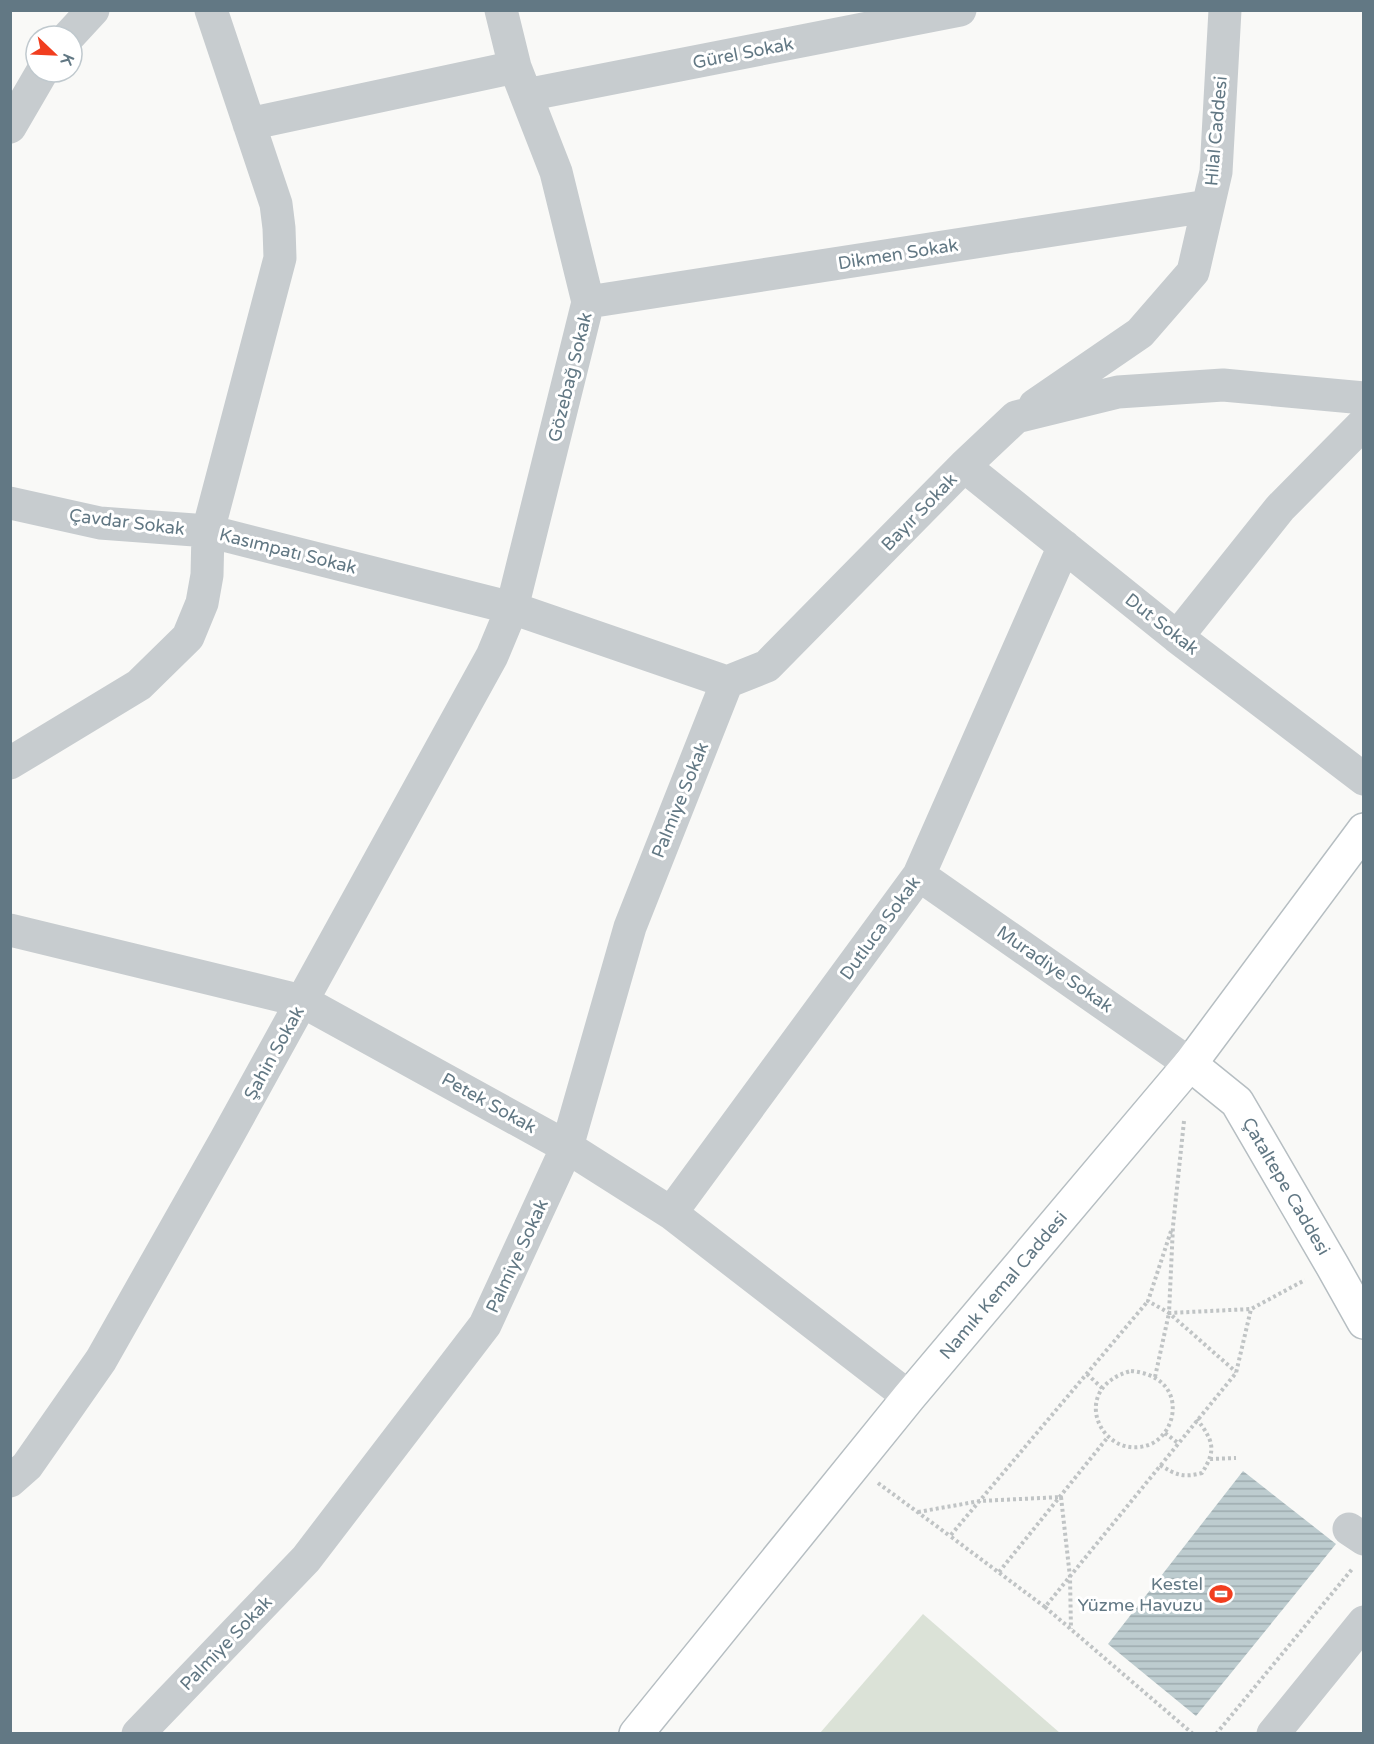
<svg xmlns="http://www.w3.org/2000/svg" width="1374" height="1744" font-family="'Varela Round',sans-serif">
  <defs>
    <pattern id="water-rules" width="6" height="5" patternUnits="userSpaceOnUse" patternTransform="scale(1.5)"><rect width="6" height="5" fill="#bdcccf"/><path d="M0 2.5h6" fill="none" stroke="#9daaae"/></pattern>
  </defs>
  <rect width="100%" height="100%" fill="#f9f9f7"/>
  <path fill="#dbe2d7" d="M923 1614 1060 1733H820Z"/>
  <path fill="url(#water-rules)" d="M1243 1471 1336 1544 1196 1716 1108 1644Z"/>
  <g fill="none" stroke-linecap="round" stroke-linejoin="round">
    <g stroke="#b6bec2" stroke-width="36">
      <g id="secondary">
        <path id="s1" d="M1190 1064 1237 1102 1332 1265 1364 1322"/>
        <path id="s2" d="M636 1734 909 1397 1190 1064 1364 830"/>
      </g>
    </g>
    <path stroke="#c0c4c5" stroke-width="4" stroke-dasharray="3 3" stroke-linecap="butt" d="M1184 1121 1173 1226 1169 1313 1251 1309 1305 1280
      M1171 1231 1148 1301 1169 1313 1236 1372
      M1131 1371C1156 1373 1177 1388 1172 1416 1170 1427 1162 1439 1151 1444 1102 1464 1066 1388 1131 1371Z
      M1087 1374 1102 1388
      M1155 1377 1169 1313
      M1165 1433 1178 1443
      M1210 1459 1236 1458
      M1160 1465C1176 1475 1183 1478 1202 1473 1217 1449 1213 1441 1197 1419
      M878 1483 950 1536
      M918 1512 980 1501 1061 1497 1070 1577 1071 1629
      M999 1572 1108 1437
      M1045 1607 950 1536 1148 1301
      M1193 1734 1045 1607 1236 1373 1251 1309
      M1216 1734 1353 1568"/>
    <path stroke="#c7cccf" stroke-width="33" d="M69 36 93 10
      M526 95 960 10
      M249 124 515 67
      M10 127 42 72
      M588 302 1208 206
      M1035 405 1140 333 1193 272 1216 172 1225 10
      M964 466 1177 637 1364 779
      M10 503 100 523 208 531 280 258 279 228 276 204 211 10
      M1177 637 1280 508 1364 423
      M10 763 139 685 188 637 202 603 207 575 208 531 512 608 727 682 767 666 964 466 1016 417 1118 392 1223 385 1364 398
      M919 875 1190 1064
      M10 930 302 1001 567 1147 671 1213 909 1397
      M671 1213 919 875 1064 546
      M10 1481 27 1466 101 1360 226 1139 492 656 512 608 588 302 556 172 515 67 501 10
      M1349 1529 1364 1539
      M138 1734 306 1559 485 1325 567 1147 630 927 727 682
      M1273 1734 1364 1622"/>
    <use href="#secondary" stroke="#fff" stroke-width="33"/>
  </g>
  <defs>
    <g id="stadium-bare" transform="scale(1.8)"><path d="M0-5a6.5 5 0 1 0 0 10a6.5 5 0 1 0 0-10ZM-3.5-1.8h7v3.6h-7Z" fill="#f13e1f" stroke="#fff" stroke-width="2.5" paint-order="stroke"/></g>
  </defs>
  <g fill-rule="evenodd">
    <use href="#stadium-bare" x="1221" y="1594"/>
  </g>
  <g text-anchor="middle" stroke-width="6" stroke-linejoin="round" paint-order="stroke">
    <g font-size="18" fill="#627884" stroke="#fff">
      <text transform="translate(743 53) rotate(-11)" y="6">Gürel Sokak</text>
      <text transform="translate(1216 131) rotate(-85)" y="6">Hilal Caddesi</text>
      <text transform="translate(898 254) rotate(-9)" y="6">Dikmen Sokak</text>
      <text transform="translate(570 377) rotate(-76)" y="6">Gözebağ Sokak</text>
      <text transform="translate(919 512) rotate(-46)" y="6">Bayır Sokak</text>
      <text transform="translate(127 522) rotate(7)" y="6">Çavdar Sokak</text>
      <text transform="translate(288 551) rotate(14)" y="6">Kasımpatı Sokak</text>
      <text transform="translate(1162 624) rotate(38)" y="6">Dut Sokak</text>
      <text transform="translate(680 800) rotate(-68)" y="6">Palmiye Sokak</text>
      <text transform="translate(880 928) rotate(-54)" y="6">Dutluca Sokak</text>
      <text transform="translate(1055 969) rotate(35)" y="6">Muradiye Sokak</text>
      <text transform="translate(274 1053) rotate(-61)" y="6">Şahin Sokak</text>
      <text transform="translate(489 1103) rotate(29)" y="6">Petek Sokak</text>
      <text dy="6" stroke="none"><textPath href="#s1" startOffset="158">Çataltepe Caddesi</textPath></text>
      <text transform="translate(517 1256) rotate(-65)" y="6">Palmiye Sokak</text>
      <text dy="6" stroke="none"><textPath href="#s2" startOffset="580">Namık Kemal Caddesi</textPath></text>
      <text transform="translate(226 1643) rotate(-46)" y="6">Palmiye Sokak</text>
    </g>
    <g font-size="18" fill="#627884" stroke="#fff" text-anchor="end">
      <text x="1203" y="1590">Kestel<tspan x="1203" dy="21">Yüzme Havuzu</tspan></text>
    </g>
  </g>
  <rect width="1374" height="1744" fill="none" stroke="#627884" stroke-width="24"/>
  <g transform="translate(54 54) rotate(113)"><circle r="28" fill="#ffffff" stroke="#c0c9ce" stroke-width="1.5"/>
  <path d="M0-4.5L10 22L0 15L-10 22Z" fill="#f13e1f"/>
  <text y="-9" font-size="16" font-weight="bold" text-anchor="middle" fill="#627884">K</text>
  </g>
</svg>
